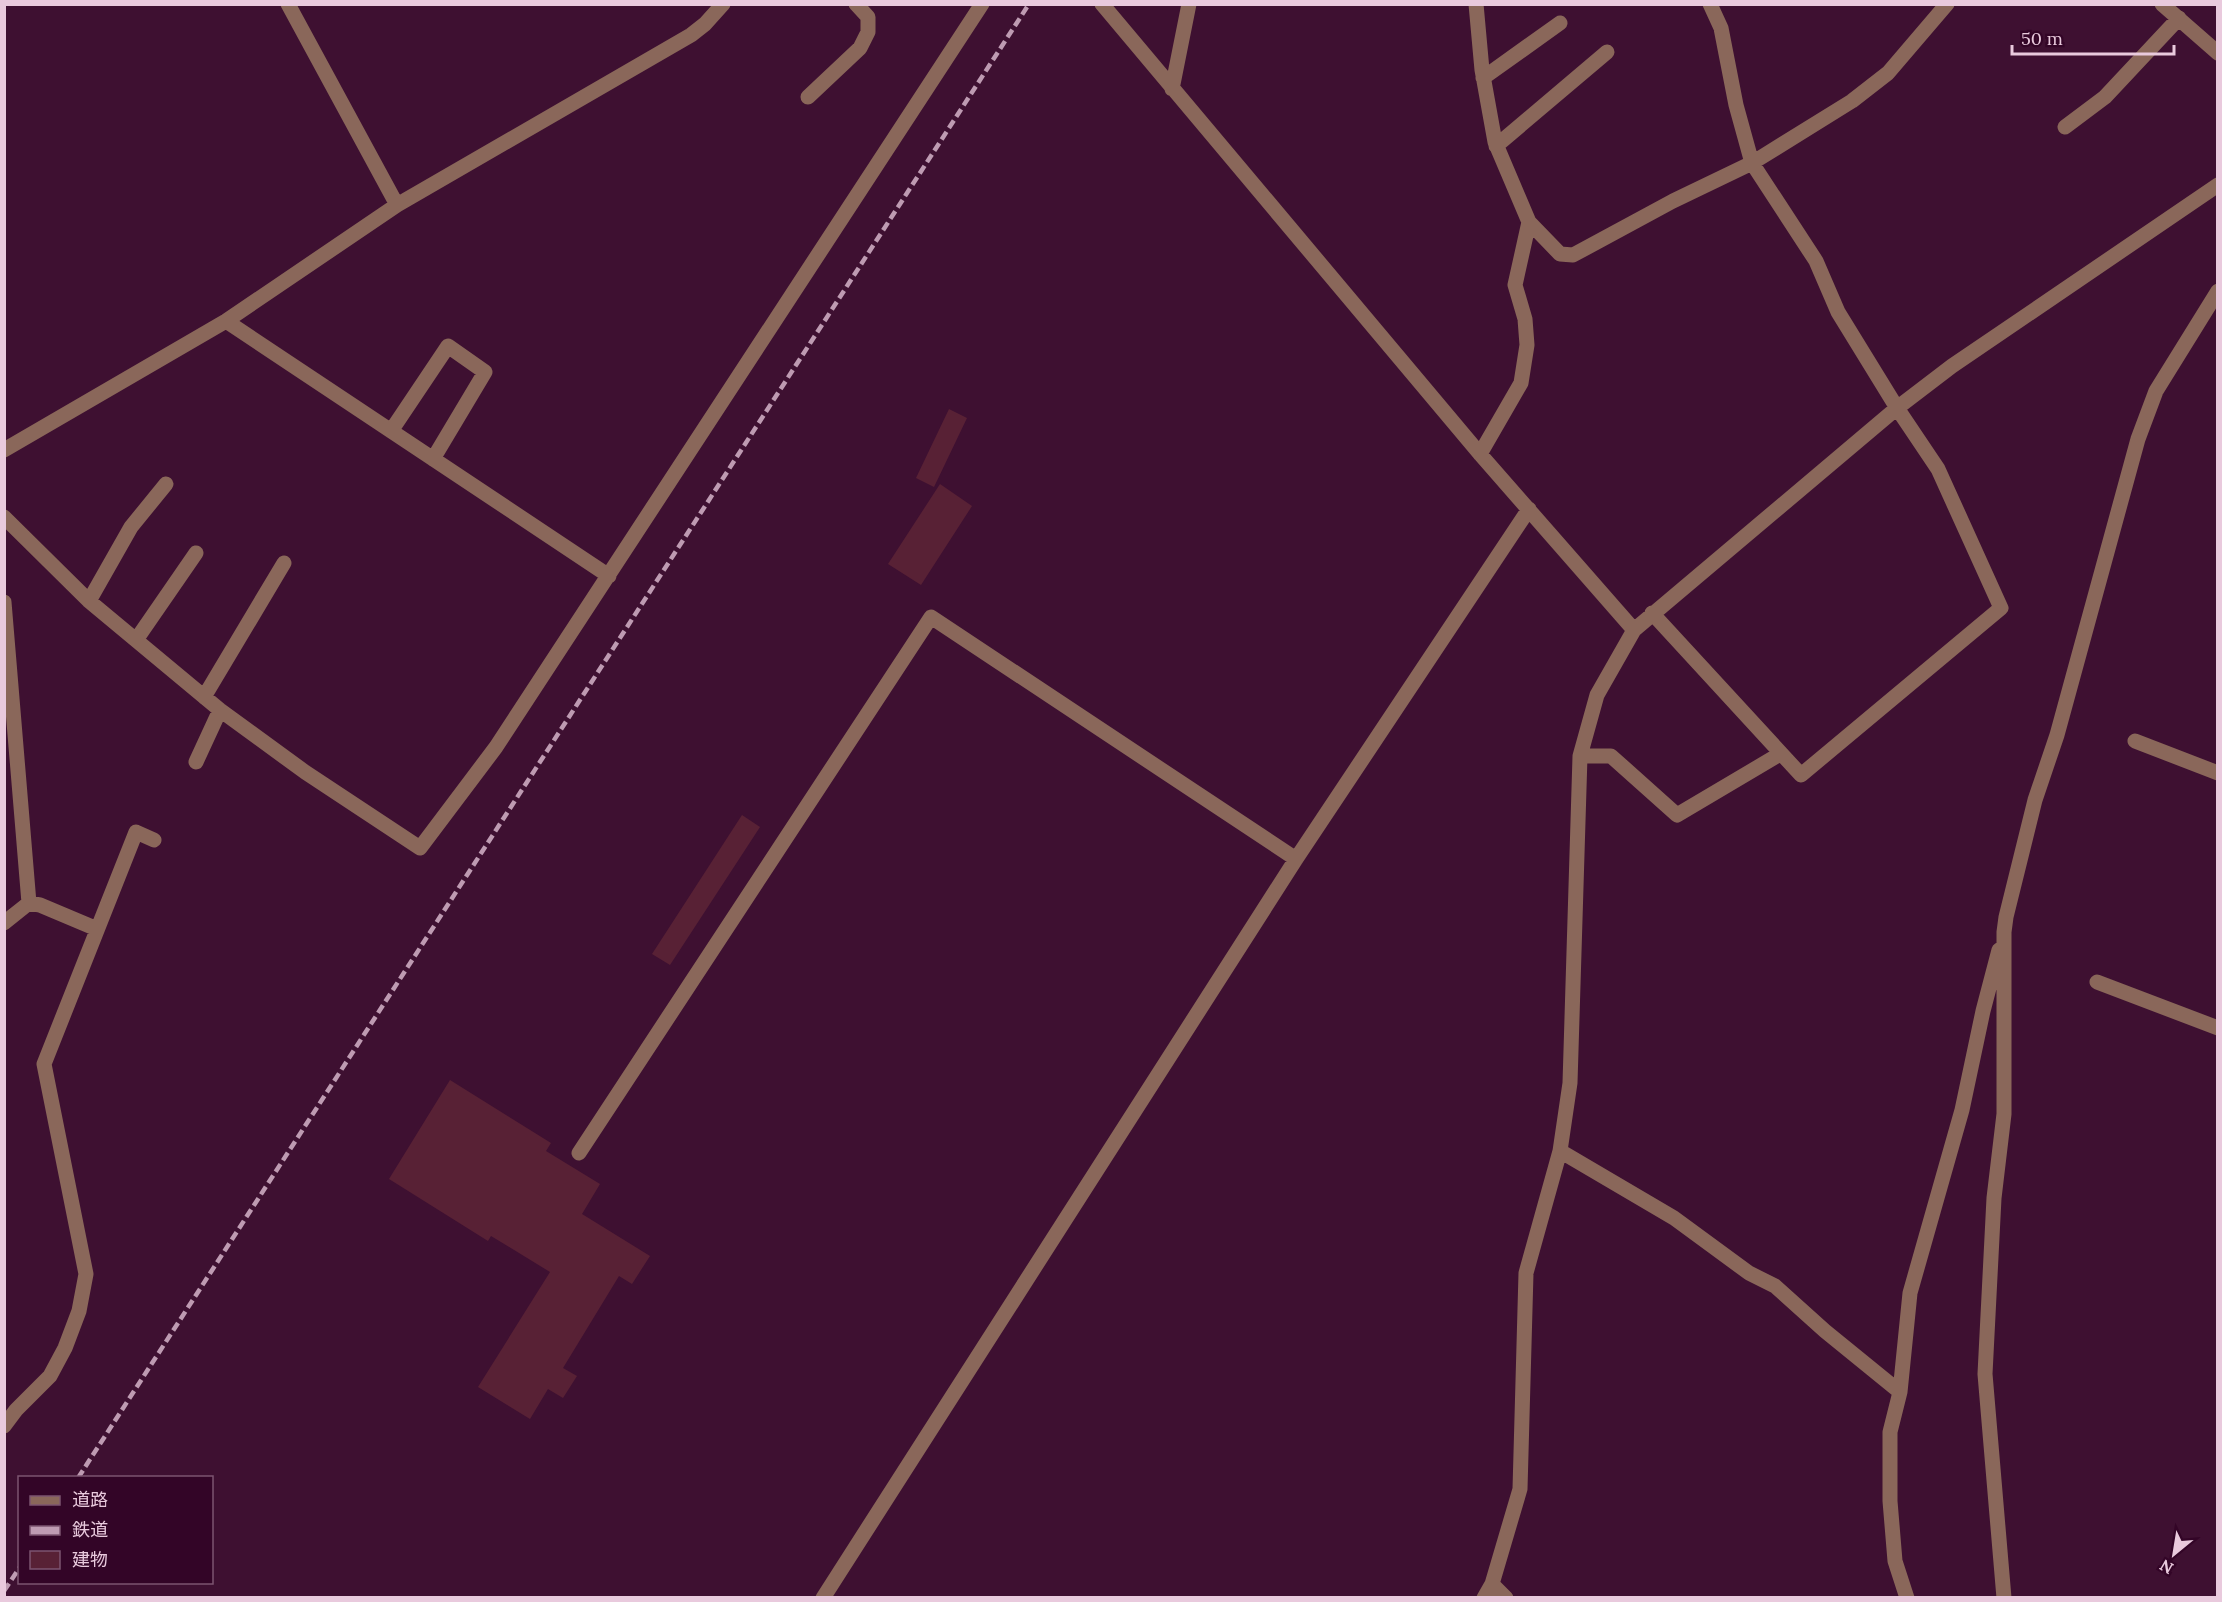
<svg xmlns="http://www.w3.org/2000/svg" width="2222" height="1602" font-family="Lora,'Noto Sans JP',serif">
  <rect width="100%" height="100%" fill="#3e1031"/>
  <path fill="#582135" d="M949 409 967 418 934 487 916 478Z
    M940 484 972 506 921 585 888 564Z
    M742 815 760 827 670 965 652 954Z
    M450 1080 551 1143 546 1151 600 1184 582 1214 650 1256 632 1284 619 1276 563 1368 577 1376 563 1398 548 1389 530 1419 478 1387 550 1272 491 1236 488 1241 389 1179Z"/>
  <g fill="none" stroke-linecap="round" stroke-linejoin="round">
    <path stroke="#8a675a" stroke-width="15" d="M288 4 397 205
      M1102 4 1480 454 1634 630
      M1476 4 1482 70 1495 142 1529 222 1515 285 1525 319 1527 345 1521 383 1480 454
      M2162 4 2218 53
      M1483 78 1560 23
      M1172 89 1189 4
      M808 97 860 48 868 32V17L856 4
      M2065 127 2105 97 2179 18
      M1496 146 1607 52
      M1529 222 1560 254 1573 255 1673 201 1752 163 1852 101 1888 73 1947 4
      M226 321 609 576
      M391 431 448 346 485 372 433 459
      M4 450 226 321 397 205 691 35 705 24 723 4
      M4 517 89 601 220 710 305 772 420 848 496 747 982 4
      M89 601 131 527 166 484
      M4 602 29 903
      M1652 613 1801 775 2001 608 1938 469 1897 408 1838 312 1816 261 1752 163 1736 105 1721 28 1710 4
      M136 640 196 553
      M204 697 284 563
      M2135 741 2218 773
      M1580 756H1611L1677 815 1780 754
      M196 762 220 710
      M4 923 29 903 40 905 97 929
      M2097 982 2218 1028
      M1560 1151 1674 1218 1749 1273 1775 1286 1825 1331 1900 1392
      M579 1153 931 617 1296 859
      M4 1426 16 1410 50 1376 65 1348 79 1311 86 1274 44 1064 136 832 154 840
      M1492 1584 1506 1598
      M823 1598 1296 859 1529 509
      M1484 1598 1492 1584 1520 1489 1526 1273 1560 1151 1570 1083 1580 756 1597 695 1634 630 1897 408 1952 366 2218 185
      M1907 1598 1895 1561 1890 1501V1432L1900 1392 1910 1293 1962 1110 1983 1011 1999 950
      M2004 1598 1985 1374 1994 1198 2004 1114V932L2006 917 2035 800 2057 735 2138 439 2156 391 2218 291"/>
    <path stroke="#be9bb2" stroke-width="4.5" stroke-dasharray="9 4.5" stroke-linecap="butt" d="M78 1478 1029 4
      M4 1591 20 1567"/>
  </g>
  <rect width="2222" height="1602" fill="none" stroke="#e9cadd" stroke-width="12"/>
  <rect x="18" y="1476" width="195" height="108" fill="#330527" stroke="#7c5470" stroke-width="1.5"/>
  <rect x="30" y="1496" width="30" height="9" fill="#8a675a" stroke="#7c5470" stroke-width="1.5"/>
  <text x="72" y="1506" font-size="18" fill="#e9cadd">道路</text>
  <rect x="30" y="1526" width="30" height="9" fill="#be9bb2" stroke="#7c5470" stroke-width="1.5"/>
  <text x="72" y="1536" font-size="18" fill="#e9cadd">鉄道</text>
  <rect x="30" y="1551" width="30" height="18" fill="#582135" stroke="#7c5470" stroke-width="1.5"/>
  <text x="72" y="1566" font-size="18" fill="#e9cadd">建物</text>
  <g transform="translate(2174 1554) rotate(210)" stroke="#330527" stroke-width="4.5" paint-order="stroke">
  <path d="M0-4.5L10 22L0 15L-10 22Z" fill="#e9cadd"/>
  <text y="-9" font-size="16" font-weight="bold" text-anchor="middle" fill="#e9cadd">N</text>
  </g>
  <path d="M2012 45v9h162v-9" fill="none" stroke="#e9cadd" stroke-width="3"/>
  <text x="2021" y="45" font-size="18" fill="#e9cadd" stroke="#330527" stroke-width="4.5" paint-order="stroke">50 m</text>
</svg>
